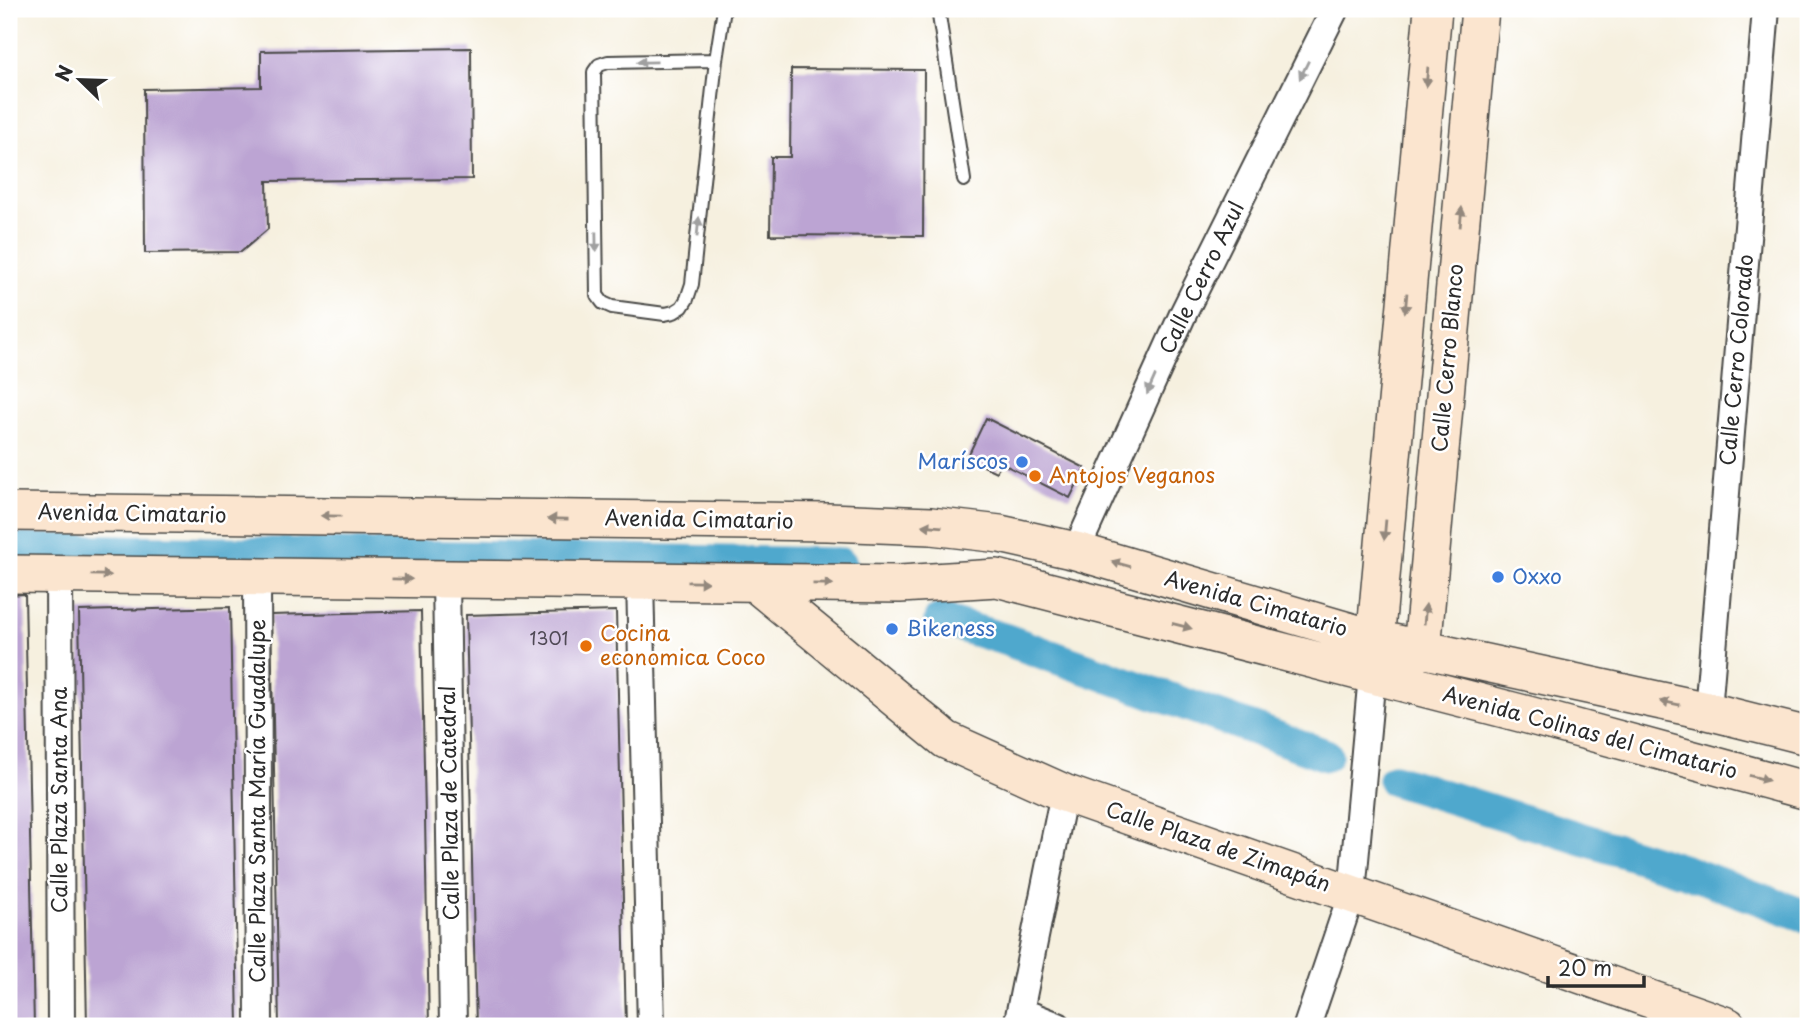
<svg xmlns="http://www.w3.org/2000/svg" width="1817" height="1035" font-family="'Playpen Sans',sans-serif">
  <rect width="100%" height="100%" fill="#fff"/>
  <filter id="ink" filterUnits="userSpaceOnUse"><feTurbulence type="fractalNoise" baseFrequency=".0143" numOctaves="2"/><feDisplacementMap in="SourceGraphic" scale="14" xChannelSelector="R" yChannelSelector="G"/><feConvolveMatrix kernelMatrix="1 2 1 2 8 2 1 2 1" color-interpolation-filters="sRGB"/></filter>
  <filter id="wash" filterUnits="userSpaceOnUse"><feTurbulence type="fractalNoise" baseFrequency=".00686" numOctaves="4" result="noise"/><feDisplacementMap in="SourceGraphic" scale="28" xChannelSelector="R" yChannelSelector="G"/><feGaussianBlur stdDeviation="1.57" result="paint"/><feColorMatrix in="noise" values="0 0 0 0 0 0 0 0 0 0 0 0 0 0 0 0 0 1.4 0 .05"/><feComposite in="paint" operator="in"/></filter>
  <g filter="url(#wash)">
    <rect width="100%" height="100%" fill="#f6f0df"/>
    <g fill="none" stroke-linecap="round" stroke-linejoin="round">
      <path stroke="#50a8cd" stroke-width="33" d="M9 549 841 564
        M940 620 1004 639 1326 755
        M1394 780 1685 871 1808 917"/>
    </g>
    <g id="blocks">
      <path fill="#bca4d3" d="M471 48 472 179 267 181 268 229 241 252 145 253 144 89 261 87V51Z
        M791 69 924 70 923 236 770 235 771 157H790Z
        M986 418 1085 468 1070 498 1001 463 996 472 967 458Z
        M25 594 34 1026H9V595Z
        M230 607 238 1026H87L79 611Z
        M421 611 429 1026H279L271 615Z
        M616 611 626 1026H476L466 615Z"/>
    </g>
  </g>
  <g filter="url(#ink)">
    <use href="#blocks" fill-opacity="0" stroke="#494946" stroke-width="2"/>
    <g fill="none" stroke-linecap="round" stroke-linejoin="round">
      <g stroke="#494946" stroke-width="16">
        <path id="lane" d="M938 9 964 180
          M716 60 608 62 599 65 594 72 597 295 603 303 612 307 665 314 674 312 682 307 687 299 692 284 716 60 724 9"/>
      </g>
      <g stroke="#494946" stroke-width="30">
        <path id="street" d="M1076 551 1183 314 1335 9
          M59 574 61 1026
          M257 576 259 1026
          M446 579 453 1026
          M640 581 651 1026
          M1708 711 1766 9
          M1020 1011 1058 1026
          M1017 1026 1064 793
          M1307 1026 1352 893 1372 675"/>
      </g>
      <g stroke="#494946" stroke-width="40">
        <path id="secondary" d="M9 512 828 522 931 526 1000 534 1076 551 1375 639 1708 711 1808 736
          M9 574 900 584 997 578 1528 715 1808 791
          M755 583 946 740 1064 793 1727 1026
          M1401 661 1422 650 1480 9
          M1373 664 1433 9"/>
      </g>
      <use href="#lane" stroke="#fff" stroke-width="12"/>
      <use href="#street" stroke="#fff" stroke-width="26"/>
      <use href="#secondary" stroke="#fbe5cf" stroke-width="37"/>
    </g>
    <defs><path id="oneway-solid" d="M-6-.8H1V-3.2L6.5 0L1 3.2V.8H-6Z" transform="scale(1.75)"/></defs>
    <g fill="#a0a0a0">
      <use href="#oneway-solid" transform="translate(647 62) rotate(179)"/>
      <use href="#oneway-solid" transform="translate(1304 70) rotate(116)"/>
      <use href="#oneway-solid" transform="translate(698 227) rotate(-84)"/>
      <use href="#oneway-solid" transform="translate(596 242) rotate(89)"/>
      <use href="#oneway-solid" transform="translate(1151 385) rotate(114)"/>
    </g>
    <g fill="#93887d">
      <use href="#oneway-solid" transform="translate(1427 77) rotate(95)"/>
      <use href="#oneway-solid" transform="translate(1461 217) rotate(-85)"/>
      <use href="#oneway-solid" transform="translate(1406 303) rotate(95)"/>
      <use href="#oneway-solid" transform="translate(331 516) rotate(-179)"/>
      <use href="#oneway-solid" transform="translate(558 519) rotate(-179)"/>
      <use href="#oneway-solid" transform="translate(932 526) rotate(-175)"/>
      <use href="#oneway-solid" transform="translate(1385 530) rotate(95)"/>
      <use href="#oneway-solid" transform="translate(1121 564) rotate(-164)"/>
      <use href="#oneway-solid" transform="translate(101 575) rotate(1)"/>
      <use href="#oneway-solid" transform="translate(402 579) rotate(1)"/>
      <use href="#oneway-solid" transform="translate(698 582) rotate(1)"/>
      <use href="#oneway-solid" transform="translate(823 584) rotate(1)"/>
      <use href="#oneway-solid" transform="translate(1425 614) rotate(-85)"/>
      <use href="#oneway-solid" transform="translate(1182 626) rotate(15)"/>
      <use href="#oneway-solid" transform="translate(1670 703) rotate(-168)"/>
      <use href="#oneway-solid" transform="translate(1759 778) rotate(15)"/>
    </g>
  </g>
  <g fill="#3f7fe0" stroke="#fff" stroke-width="2.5">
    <circle cx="1022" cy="462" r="7"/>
    <circle cx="1498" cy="577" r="7"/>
    <circle cx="892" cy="629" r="7"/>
  </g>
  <g fill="#e8710a" stroke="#fff" stroke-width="2.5">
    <circle cx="1035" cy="476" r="7"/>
    <circle cx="586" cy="646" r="7"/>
  </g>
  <g text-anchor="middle" stroke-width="5" stroke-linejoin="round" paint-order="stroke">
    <g font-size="18" fill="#4f4955">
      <text x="549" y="645">1301</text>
    </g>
    <g font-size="21" fill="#2b2b2b" stroke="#fff">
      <text transform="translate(1202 278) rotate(-64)" y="7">Calle Cerro Azul</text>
      <text transform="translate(1448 358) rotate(-85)" y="7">Calle Cerro Blanco</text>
      <text transform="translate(1737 360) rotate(-85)" y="7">Calle Cerro Colorado</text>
      <text transform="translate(132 514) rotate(1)" y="7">Avenida Cimatario</text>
      <text transform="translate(699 520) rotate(1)" y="7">Avenida Cimatario</text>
      <text transform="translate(1256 604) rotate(16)" y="7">Avenida Cimatario</text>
      <text transform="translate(1590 733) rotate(15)" y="7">Avenida Colinas del Cimatario</text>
      <text transform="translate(60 800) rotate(-90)" y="7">Calle Plaza Santa Ana</text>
      <text transform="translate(258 801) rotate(-90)" y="7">Calle Plaza Santa María Guadalupe</text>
      <text transform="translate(450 803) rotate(-91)" y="7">Calle Plaza de Catedral</text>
      <text transform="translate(1218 847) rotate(19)" y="7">Calle Plaza de Zimapán</text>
    </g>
    <g font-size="21" fill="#366cbe" stroke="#fff" text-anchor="start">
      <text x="1008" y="469" text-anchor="end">Maríscos</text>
      <text x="1512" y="584">Oxxo</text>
      <text x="906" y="636">Bikeness</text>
    </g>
    <g font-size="21" fill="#c56008" stroke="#fff" text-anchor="start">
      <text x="1049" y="483">Antojos Veganos</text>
      <text x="600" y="641">Cocina<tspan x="600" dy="24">economica Coco</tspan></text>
    </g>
  </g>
  <rect width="1817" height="1035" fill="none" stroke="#fff" stroke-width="35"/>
  <g transform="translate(80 80) rotate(293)" stroke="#ffffff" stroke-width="5" paint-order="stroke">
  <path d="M0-5L12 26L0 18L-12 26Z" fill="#2b2b2b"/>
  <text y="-10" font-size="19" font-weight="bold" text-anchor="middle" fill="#2b2b2b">N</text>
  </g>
  <path d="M1548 976v10h96v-10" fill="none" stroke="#2b2b2b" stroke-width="3.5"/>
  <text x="1558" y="976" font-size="21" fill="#2b2b2b" stroke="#ffffff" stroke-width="5" paint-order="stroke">20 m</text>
</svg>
